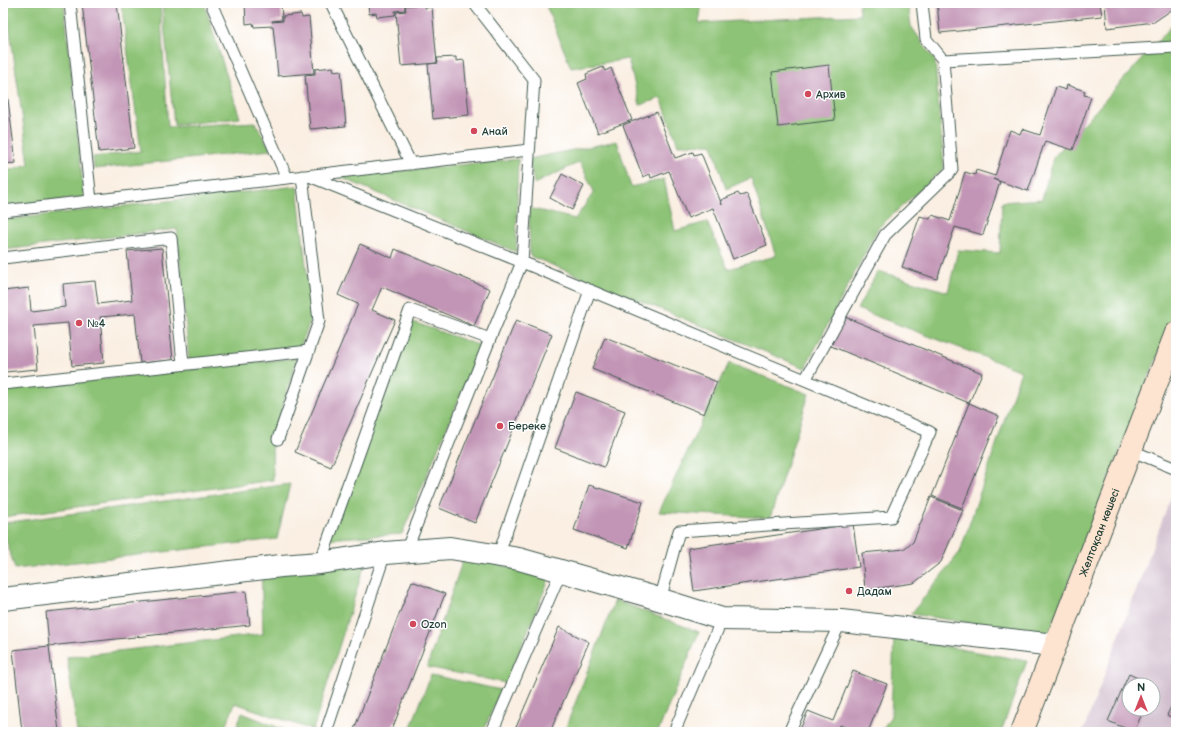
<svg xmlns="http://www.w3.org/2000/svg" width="1179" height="735" font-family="'Balsamiq Sans',sans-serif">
  <rect width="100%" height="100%" fill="#fff"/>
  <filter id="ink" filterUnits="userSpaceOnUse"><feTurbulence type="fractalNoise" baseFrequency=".025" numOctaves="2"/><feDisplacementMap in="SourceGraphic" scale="8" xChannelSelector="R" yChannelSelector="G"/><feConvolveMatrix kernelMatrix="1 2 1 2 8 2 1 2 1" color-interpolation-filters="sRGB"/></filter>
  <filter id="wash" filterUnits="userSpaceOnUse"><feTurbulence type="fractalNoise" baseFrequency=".012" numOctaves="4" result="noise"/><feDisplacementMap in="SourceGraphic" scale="16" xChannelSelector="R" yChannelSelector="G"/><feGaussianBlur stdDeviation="0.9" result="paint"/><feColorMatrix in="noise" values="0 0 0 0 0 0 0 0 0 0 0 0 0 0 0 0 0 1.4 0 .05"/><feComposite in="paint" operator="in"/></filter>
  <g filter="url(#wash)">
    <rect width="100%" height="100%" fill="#faefe2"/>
    <path fill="#d0bdcd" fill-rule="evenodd" d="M1176 484V732H1083ZM1129 685H1153V709H1129Z"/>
    <path fill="#8dc376" stroke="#568055" d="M6 3H64L84 197 3 207V172L29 164Z
      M121 3H160L168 127 255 122 271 150 94 169 93 157 141 151Z
      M162 3H204L240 118 174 125Z
      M545 3H702L699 23 860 15 859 3H908L911 26 935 61 944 168 878 228 805 368 530 256 529 208 575 219 594 192 580 162 534 184 529 159 617 141 631 187 664 179 675 231 707 222 728 269 776 256 751 178 726 189 712 144 678 145 661 98 640 105 628 59 571 68Z
      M1176 21V308L1048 635 911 614 960 552 1021 371 857 309 878 271 948 292 958 250 1000 253 1002 202 1042 199 1053 158Z
      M518 159 516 252 340 177Z
      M297 186 312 317 300 347 189 360 177 229 3 250V220Z
      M413 322 481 346 402 534 322 539Z
      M297 358 272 442 273 480 3 517V389Z
      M729 363 809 394 770 518 659 512Z
      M290 484 277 539 15 569 3 530V523Z
      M464 556 550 577 506 683 427 667Z
      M367 557 313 730 235 703 224 732H77L67 657 263 634 261 559Z
      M615 600 699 632 658 732H564Z
      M894 637 1027 661 1001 732H881L891 716Z
      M431 675 501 690 483 732H409Z
      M242 713 290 732H234Z"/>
    <g id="blocks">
      <path fill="#c295b6" d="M82 3H117L134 148 99 152Z
        M245 3H281L282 20 272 21V22L283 21V16L301 14 302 18 309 17 314 73 278 76 273 26 254 27 253 23 246 24Z
        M368 3H405V10L395 11V15L377 17 376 13 369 14Z
        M937 3H1100L1102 16 940 33Z
        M1105 3H1176V7L1154 22 1107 28Z
        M424 4 425 8 432 7 437 63 401 66 396 12 406 11 405 6Z
        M456 57V61L464 60 469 115 433 119 428 64 438 63 437 58Z
        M3 60 16 163 3 164Z
        M829 65 835 120 778 127 772 72Z
        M333 67 334 71 341 70 346 126 310 129 305 75 315 74V69Z
        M603 67 605 71 611 68 632 120 598 133 578 83 587 79 586 74Z
        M1067 85 1085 91 1084 95 1091 97 1073 150 1045 141 1028 191 993 179 1000 182 983 235 955 227 937 279 902 267 920 216 930 219 932 215 950 221 965 172 975 175 976 170 995 176 1010 130 1020 134 1022 129 1040 135 1056 87 1066 90Z
        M657 112 675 158 693 152 694 155 701 153 722 205 721 200 738 193 740 196 747 194 767 245 733 259 713 208 688 218 669 171 651 178 650 174 643 177 623 125Z
        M562 174 584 186 572 210 550 198Z
        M360 244 392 258 395 249 490 289 474 326 382 287 372 310 395 320 331 467 295 452 358 304 338 295Z
        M162 248 173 360 140 363 135 314 100 317 104 363 72 366 68 323 34 326 38 369 5 372 3 347V291L29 288 31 311 65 307 63 284 95 281 98 304 132 300 127 251Z
        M843 316 982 373 969 403 831 346Z
        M516 320 552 334 475 523 439 508Z
        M605 337 717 382 704 414 592 369Z
        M576 392 625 411 604 467 555 448Z
        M969 403 999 416 962 508 932 496Z
        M589 485 643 502 628 548 574 530Z
        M931 497 963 510 941 562 914 583 865 590 862 553 905 549 913 542Z
        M853 524 859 567 694 591 688 548Z
        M412 581 445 594 391 732H353Z
        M246 591 250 625 49 646 46 612Z
        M559 627 589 642 550 732H514Z
        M49 646 59 732H22L13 650Z
        M853 671 887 684 868 732H858L840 725 837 732H799L808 711 833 721Z
        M1129 674 1155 686 1153 690V685H1129V709H1144L1134 732 1108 721Z
        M1176 697V720L1167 715Z"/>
    </g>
  </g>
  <g filter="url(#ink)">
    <use href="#blocks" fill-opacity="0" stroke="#40584e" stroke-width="1"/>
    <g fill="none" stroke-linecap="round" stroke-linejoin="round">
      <g stroke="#40584e" stroke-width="13">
        <path id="service" d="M70 3 91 201
          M211 3 287 178
          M331 3 411 164
          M474 3 534 80 522 262 930 432 891 517 679 531 660 600
          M943 60 1176 47
          M309 176 522 262 490 339 406 551
          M3 211 529 150
          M3 258 171 238 183 364
          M805 380 885 235 952 170 943 60 926 39 922 3
          M3 384 309 351
          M278 439 319 321 302 176
          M1130 450 1176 469
          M498 556 590 290
          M320 563 410 310 490 339
          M326 732 385 553
          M492 732 561 571
          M674 732 722 619
          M789 732 841 621"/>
      </g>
      <g stroke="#40584e" stroke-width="24">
        <path id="minor" d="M3 599 281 566 320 563 385 553 450 548 519 559 649 596 722 619 841 621 1055 645"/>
      </g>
      <g stroke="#40584e" stroke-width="24">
        <g id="secondary">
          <path id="s1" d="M1022 732 1176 333"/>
        </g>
      </g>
      <use href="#service" stroke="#fff" stroke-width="11"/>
      <use href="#minor" stroke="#fff" stroke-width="22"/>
      <use href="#secondary" stroke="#fde4d1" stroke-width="22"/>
    </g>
  </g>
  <g fill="#d1495b" stroke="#fff" stroke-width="1.5">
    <circle cx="808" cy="94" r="4"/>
    <circle cx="474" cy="131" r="4"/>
    <circle cx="79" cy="323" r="4"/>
    <circle cx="500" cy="426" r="4"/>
    <circle cx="849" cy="591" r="4"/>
    <circle cx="413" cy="624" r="4"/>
  </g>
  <g text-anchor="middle" stroke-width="3" stroke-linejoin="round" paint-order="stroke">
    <g font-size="11" fill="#1f3d34" stroke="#fff" text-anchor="start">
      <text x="816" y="98">Архив</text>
      <text x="482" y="135">Анай</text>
      <text x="87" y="327">№4</text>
      <text x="508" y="430">Береке</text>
      <text x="857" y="595">Дадам</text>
      <text x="421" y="628">Ozon</text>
    </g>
    <g font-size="11" fill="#1f3d34" stroke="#fff">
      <text dy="4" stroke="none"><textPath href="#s1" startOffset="214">Желтоқсан көшесі</textPath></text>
    </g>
  </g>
  <rect width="1179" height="735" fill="none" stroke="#fff" stroke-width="16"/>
  <g transform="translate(1141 697)"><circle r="19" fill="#ffffff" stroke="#a5b1ae"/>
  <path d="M0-3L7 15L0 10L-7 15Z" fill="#d1495b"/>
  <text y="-6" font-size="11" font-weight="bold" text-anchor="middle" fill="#1f3d34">N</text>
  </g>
</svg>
